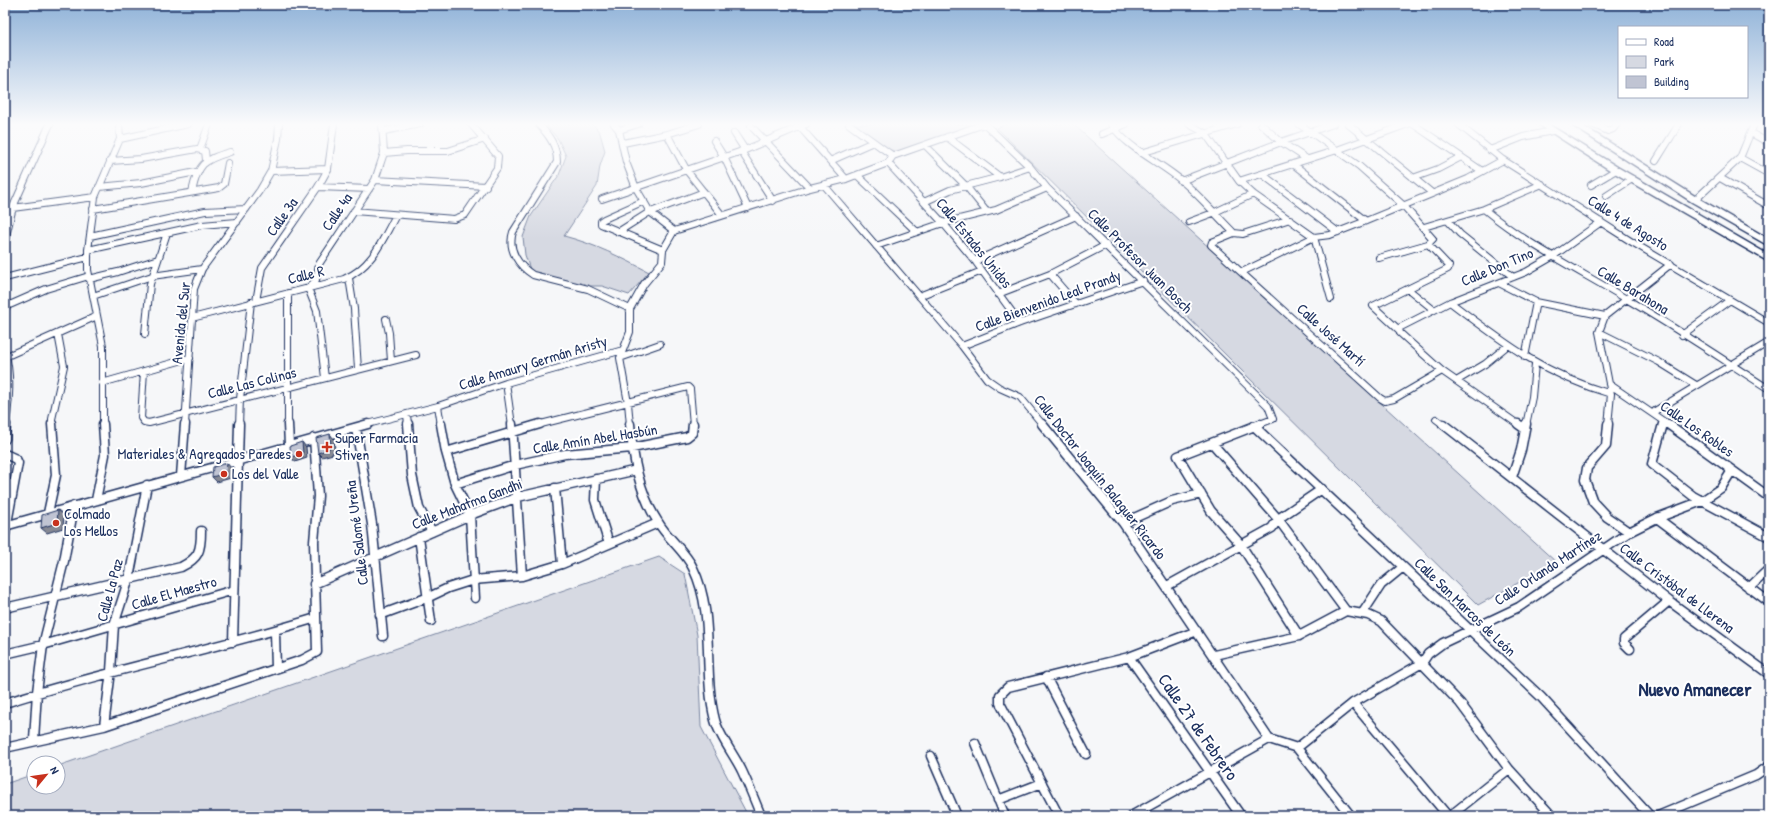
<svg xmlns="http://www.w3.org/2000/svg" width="1774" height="821" font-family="'Patrick Hand',sans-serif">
  <rect width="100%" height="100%" fill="#f6f7f9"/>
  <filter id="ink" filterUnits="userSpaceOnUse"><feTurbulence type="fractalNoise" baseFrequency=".025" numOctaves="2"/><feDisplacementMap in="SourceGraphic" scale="8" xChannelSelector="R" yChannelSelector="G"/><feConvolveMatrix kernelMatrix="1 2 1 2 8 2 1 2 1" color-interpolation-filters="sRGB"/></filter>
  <g filter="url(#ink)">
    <path fill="#d6d9e2" stroke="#7884a0" d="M545 124H593L600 133 605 151 600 166 597 186 564 236C594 244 621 257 649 272L629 295 602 286H581L532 275 525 255 523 237 531 216 559 175 566 156 558 139Z
      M855 124H976L898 152 888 149Z
      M1006 124H1073L1556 562 1478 605 997 128Z
      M659 557 685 574 697 635 701 727 748 816H5V784L34 774V787H58V766Z"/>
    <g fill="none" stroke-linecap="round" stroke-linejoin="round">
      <g stroke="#1b2f5e" stroke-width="8">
        <path id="minor-far1" d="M538 124C549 135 557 146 557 162L513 232C507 250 519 266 533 275L588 289 630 309
          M614 124 619 130 626 162 636 188 650 212 674 231
          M849 124 893 156
          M985 124 1030 167 1047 188 1268 406 1273 419 1257 425
          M1111 124C1129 150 1159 161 1182 181 1201 197 1217 216 1234 233L1243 234 1290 219
          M1189 124 1205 133 1239 181 1253 194 1314 237 1331 299
          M1261 124 1281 142 1307 159
          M1299 124 1359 166 1403 205 1433 239 1428 244
          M1348 124 1432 193
          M1413 124 1482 171
          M1458 124 1503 160 1632 242 1769 323
          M1592 124 1608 131 1613 129 1617 124
          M751 126 810 188
          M800 127 846 179
          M619 130 638 124
          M384 131 420 124
          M734 133 745 150
          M1751 133 1769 143
          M667 134 687 171 722 215
          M1102 134 1126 124
          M947 137 1000 177
          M120 139 188 124
          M714 141 724 157 748 208
          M623 143 667 134 699 124
          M925 145 966 186 986 211
          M200 149 209 124
          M1490 150 1523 137 1552 131
          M741 151 773 201
          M384 153 407 151H448L485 139
          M1141 153 1237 124
          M1740 158 1769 174
          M110 161 141 159 197 149 205 151 206 160
          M830 161 873 142
          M1656 161 1679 124
          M888 163 943 223 975 261 1020 323
          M1293 164 1366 221
          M271 171 328 169
          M1262 174 1338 232
          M857 175 917 232
          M1413 178 1438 169 1461 157
          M1720 178 1769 206
          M375 180 486 186
          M1181 181 1281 142 1333 124
          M1239 181 1337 150 1408 124
          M824 185 962 346 987 379 1000 388 1020 397 1043 425
          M1591 185 1616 170
          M99 187 141 183 196 172
          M318 187 369 189
          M192 192C198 164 203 160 230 152
          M1606 196 1632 179
          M602 199 745 150 806 124
          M1695 200 1740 158 1754 124
          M644 201 604 219 601 221V224L663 250
          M924 202 950 190 1000 177 1030 167
          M5 209 95 197
          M93 209 219 188 224 184 228 163
          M1485 210C1529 246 1580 271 1628 300 1676 328 1722 359 1769 389
          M354 211 454 219 465 215 497 168 498 156 471 124
          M1189 222 1213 213 1253 194
          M1449 222 1460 234 1513 277
          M1424 227 1484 209 1542 184
          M618 232 648 213 704 192
          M1234 233 1212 242 1211 245 1380 398 1385 401 1394 399 1442 371
          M90 236 205 211 246 209
          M5 240 13 207 50 124
          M876 246 943 223 996 210 1047 188
          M88 250 202 225 237 222
          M1379 258 1428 244 1449 266 1448 269 1373 306 1399 330
          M975 261 1076 216
          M1242 272 1314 237 1330 235 1366 221 1468 179 1503 160
          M1050 274 1076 304
          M5 278 88 257
          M349 278 354 309 358 369
          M89 279 118 272 158 259
          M1499 283 1536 302 1605 316
          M1408 289 1434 310
          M288 293V425
          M998 294 1050 274 1106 245
          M93 296 152 276 202 269
          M919 296 982 271
          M256 301 262 268 318 187 328 169 334 124
          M1450 302C1504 343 1545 375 1611 394
          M5 307 46 289 89 276
          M192 318 344 279C372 267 382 241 396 215
          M386 319 389 333 391 361
          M1599 332 1659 362 1696 385
          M145 334 150 284 167 233
          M1682 335 1730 300
          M962 346 1020 323 1143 281
          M5 352C12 376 9 400 6 425
          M7 356 97 316
          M1525 357 1536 302
          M620 358 660 344
          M144 371 141 418 144 422 149 423 416 355
          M325 378 317 311 308 288 316 280 319 264 375 180 384 153 382 124
          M1458 380 1485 364 1507 346
          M102 383 190 358
          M506 383 512 425
          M1609 384 1669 425
          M438 406 441 425
          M407 414 408 425
          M1654 414 1655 411 1769 342
          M1436 419 1444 425
          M52 425V419L64 366 58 334
          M103 425V346L88 270V250L95 197 120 139 119 124
          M185 425 194 289 202 269 260 190 271 171 278 139 279 124
          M239 425 240 399 251 302
          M364 425 438 406 506 383 623 350
          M537 425 688 387 690 389 693 425
          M630 425 628 403 620 358 630 332V309L644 284 662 262 663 250 674 231 810 188 846 179 888 163 893 156 984 124
          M1519 425 1442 371 1400 333 1399 328 1450 302 1526 272 1552 257 1601 222
          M1526 425 1532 397 1535 364
          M1608 425 1611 394 1599 332 1605 316 1671 264
          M1663 425 1664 422"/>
      </g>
      <g stroke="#1b2f5e" stroke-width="11">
        <path id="minor" d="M288 424 289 445
          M408 424 412 475 419 508 432 532
          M441 424 446 452 455 484 470 515 475 598
          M512 424 522 576
          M630 424C633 458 639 493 658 522 667 538 686 552 693 568 716 615 702 671 715 720 719 736 735 756 742 771 749 786 755 801 761 816
          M1042 424 1123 523 1269 739 1297 748 1351 816
          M1260 424 1178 456 1211 511 1241 545 1299 636
          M1443 424 1669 601 1769 674
          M1518 424 1525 429
          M1608 424 1606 446 1587 468 1585 480 1593 502 1607 517 1629 532
          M1663 424 1652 464 1693 496 1769 537
          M1668 424 1769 497
          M1254 426 1541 697 1650 816
          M356 428 372 524 383 636
          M5 439 6 424
          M1212 443 1278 519 1346 611
          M446 452 540 424
          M5 454 16 459 18 463 5 534
          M181 476 185 424
          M1512 477 1521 450 1526 424
          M596 479 595 500 609 544
          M455 484 515 465 565 454 632 448 687 437 692 433 693 424
          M5 486 14 483
          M555 488 562 564
          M96 500 105 455 103 424
          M48 513 56 475 52 424
          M1657 518 1769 602
          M1123 523 1172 501 1201 494
          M5 526 368 424
          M419 537 431 621
          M314 584 470 515 518 497 637 470
          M1167 586 1272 528 1278 519 1322 489
          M1749 588 1769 569
          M5 608 181 567C199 558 201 551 201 531
          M1362 614 1381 585 1403 567
          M380 615 429 597 448 588 473 580 522 576 562 564 658 523
          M275 632 276 669
          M233 642 239 424
          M1630 649 1624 643V639L1669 601
          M5 654 43 645 234 590
          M1214 655 1299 636 1346 611 1368 615 1381 621 1460 703 1509 769 1552 816
          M1129 657 1241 816
          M1046 677 1086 754
          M5 703C107 670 213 650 316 618
          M1353 703 1448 816
          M104 726 111 671 114 625 129 578 147 485
          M34 740 37 692 43 645 64 561 74 506
          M975 743 1005 816
          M5 748 104 726 302 660 317 652 314 542 318 496 314 438
          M1297 748 1353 703 1422 663 1428 654 1443 643 1519 607 1629 532 1657 518 1702 501 1721 488 1731 472 1728 467
          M931 756 957 816
          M998 800 1042 783
          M1059 816 1000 703V695L1008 687 1129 657 1197 631
          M1131 816 1269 739
          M1450 816 1509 769
          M1658 816 1756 775 1769 766"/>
      </g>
      <g stroke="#1b2f5e" stroke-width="3">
        <path id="primary" d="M1538 124H1548L1619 168 1769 255V262L1613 172Z
          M1570 124H1580L1698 198 1769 239V246L1692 202Z"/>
      </g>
      <use href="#minor-far1" stroke="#fff" stroke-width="6"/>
      <use href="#minor" stroke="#fff" stroke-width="8"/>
      <use href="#primary" fill="#fff" fill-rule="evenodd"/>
    </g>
    <path fill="#868994" stroke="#1b2f5e" d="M330 434 334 439 335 451 333 452V454L322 457 318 453 329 447Z
      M302 442 306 447 307 458 295 462 291 457Z
      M227 463 231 468V478L217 482 212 477Z
      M58 510 64 515 63 528 47 533 41 528Z"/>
    <path fill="#c0c4d3" stroke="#1b2f5e" d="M330 434 331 446 329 447V449L318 453 316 438Z
      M302 442 303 453 291 457 290 446Z
      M227 463 226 473 212 477 213 467Z
      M58 510 57 523 41 528 42 515Z"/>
  </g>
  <linearGradient id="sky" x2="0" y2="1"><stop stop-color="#8fb2d8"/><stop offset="0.52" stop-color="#fbfbfc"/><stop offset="1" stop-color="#fbfbfc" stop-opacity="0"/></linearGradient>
  <rect width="1774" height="239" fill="url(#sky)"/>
  <g fill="#c8321e" stroke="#fff" stroke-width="1.5">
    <path d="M325 441h4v4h4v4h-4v4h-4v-4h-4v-4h4z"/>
    <circle cx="299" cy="454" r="4"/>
    <circle cx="224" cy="474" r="4"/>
    <circle cx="56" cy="523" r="4"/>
  </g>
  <g text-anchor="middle" stroke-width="4" stroke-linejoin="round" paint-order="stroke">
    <g font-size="15" fill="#1b2f5e" stroke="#fff">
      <text transform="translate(337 212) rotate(-56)" y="5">Calle 4a</text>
      <text transform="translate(282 217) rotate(-55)" y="5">Calle 3a</text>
      <text transform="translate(1628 223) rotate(32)" y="5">Calle 4 de Agosto</text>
      <text transform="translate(974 243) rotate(51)" y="5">Calle Estados Unidos</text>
      <text transform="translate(1140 261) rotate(45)" y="5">Calle Profesor Juan Bosch</text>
      <text transform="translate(1497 267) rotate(-23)" y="5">Calle Don Tino</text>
      <text transform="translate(306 275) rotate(-14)" y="5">Calle R</text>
      <text transform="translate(1633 290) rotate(31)" y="5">Calle Barahona</text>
      <text transform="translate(1048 301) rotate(-20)" y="5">Calle Bienvenido Leal Prandy</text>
      <text transform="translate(181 323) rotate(-84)" y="5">Avenida del Sur</text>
      <text transform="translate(1331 335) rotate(42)" y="5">Calle José Martí</text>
      <text transform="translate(533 363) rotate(-17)" y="5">Calle Amaury Germán Aristy</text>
      <text transform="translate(252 383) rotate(-14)" y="5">Calle Las Colinas</text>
      <text transform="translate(1697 429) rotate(35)" y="5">Calle Los Robles</text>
      <text transform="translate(595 439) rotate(-9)" y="5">Calle Amín Abel Hasbún</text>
      <text transform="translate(1100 477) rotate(52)" y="5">Calle Doctor Joaquín Balaguer Ricardo</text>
      <text transform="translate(467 504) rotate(-21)" y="5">Calle Mahatma Gandhi</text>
      <text transform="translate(357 533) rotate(-97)" y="5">Calle Salomé Ureña</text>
      <text transform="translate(1548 568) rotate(-33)" y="5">Calle Orlando Martínez</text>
      <text transform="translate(1677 588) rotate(37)" y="5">Calle Cristóbal de Llerena</text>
      <text transform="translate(110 590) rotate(-75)" y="5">Calle La Paz</text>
      <text transform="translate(174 593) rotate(-16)" y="5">Calle El Maestro</text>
      <text transform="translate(1465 607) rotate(44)" y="5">Calle San Marcos de León</text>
    </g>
    <g font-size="15" fill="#1b2f5e" stroke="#fff" text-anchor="start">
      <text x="335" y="443">Super Farmacia<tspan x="335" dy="17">Stiven</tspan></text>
      <text x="291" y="459" text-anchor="end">Materiales &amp; Agregados Paredes</text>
      <text x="232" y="479">Los del Valle</text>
      <text x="64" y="519">Colmado<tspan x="64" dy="17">Los Mellos</tspan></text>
    </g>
    <g font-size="18" fill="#1b2f5e" stroke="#fff">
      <text transform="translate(1198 727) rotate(55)" y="6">Calle 27 de Febrero</text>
    </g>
    <g font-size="19" font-weight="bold" fill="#1b2f5e" stroke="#fff">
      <text x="1695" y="696">Nuevo Amanecer</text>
    </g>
  </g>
  <rect width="1774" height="821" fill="none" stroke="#fff" stroke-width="20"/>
  <rect x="10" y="10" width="1754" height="801" fill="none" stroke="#1b2f5e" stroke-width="1.5" filter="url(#ink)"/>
  <rect x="1618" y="26" width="130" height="72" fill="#ffffff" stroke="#a4acbf"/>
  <rect x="1626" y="39" width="20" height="6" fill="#ffffff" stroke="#a4acbf"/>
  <text x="1654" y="46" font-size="12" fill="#1b2f5e">Road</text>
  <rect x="1626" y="56" width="20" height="12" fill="#d6d9e2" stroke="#a4acbf"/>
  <text x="1654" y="66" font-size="12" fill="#1b2f5e">Park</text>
  <rect x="1626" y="76" width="20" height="12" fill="#c0c4d3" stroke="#a4acbf"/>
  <text x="1654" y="86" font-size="12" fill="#1b2f5e">Building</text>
  <g transform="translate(46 775) rotate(61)"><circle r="19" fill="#ffffff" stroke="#a4acbf"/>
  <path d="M0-3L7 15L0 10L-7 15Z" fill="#c8321e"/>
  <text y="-6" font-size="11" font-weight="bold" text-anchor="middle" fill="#1b2f5e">N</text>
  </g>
</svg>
